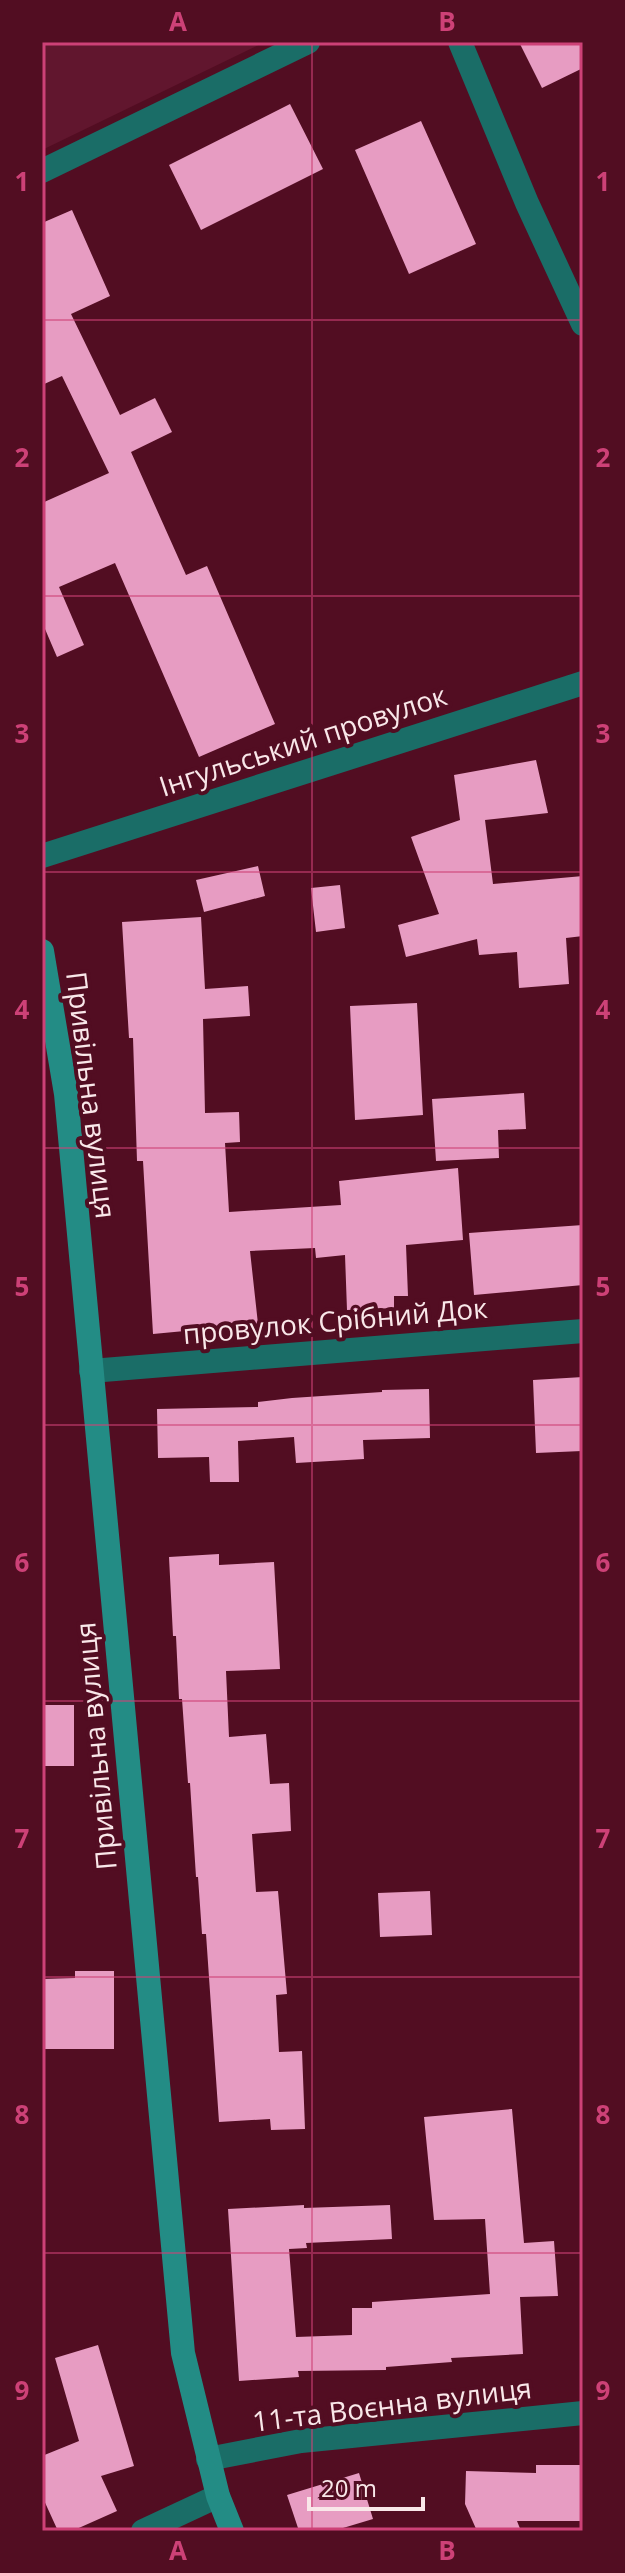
<svg xmlns="http://www.w3.org/2000/svg" width="625" height="2573" font-family="'Open Sans',sans-serif">
  <rect width="100%" height="100%" fill="#520d22"/>
  <path fill="#61162e" d="M42 42H265L42 150Z"/>
  <path fill="#e79cc2" d="M519 42H583V68L542 88Z
    M290 104 323 169 201 230 169 165Z
    M421 121 476 244 409 274 355 150Z
    M72 210 110 296 71 314 120 415 155 398 172 432 131 452 186 575 207 566 275 724 199 757 115 563 59 587 84 645 57 657 42 622V503L109 473 62 376 42 385V223Z
    M536 760 548 813 485 820 493 884 583 876V936L566 938 569 984 519 988 517 952 479 955 477 939 406 957 398 925 439 914 411 837 460 820 454 775Z
    M258 866 265 896 204 912 196 880Z
    M340 885 345 928 316 932 311 888Z
    M201 917 205 989 248 986 250 1016 203 1019 205 1113 239 1112 240 1142 225 1143 229 1212 341 1205 339 1181 458 1168 463 1240 406 1245 408 1296H394V1308L347 1310 345 1255 316 1258 315 1248 250 1251 258 1324 153 1334 143 1161H137L133 1038H129L122 922Z
    M417 1003 423 1115 355 1120 350 1006Z
    M524 1093 526 1129 498 1130 499 1158 436 1161 432 1099Z
    M583 1225V1285L474 1295 469 1233Z
    M583 1377V1407H580L582 1451 536 1453 533 1380Z
    M429 1389 430 1438 363 1440 364 1459 296 1463 294 1437 238 1441 239 1482H210L209 1457 158 1458 157 1409 258 1407V1402L292 1398 382 1392V1390Z
    M219 1554V1565L274 1562 280 1669 226 1671 229 1737 266 1734 270 1784 289 1783 291 1831 252 1834 256 1892 278 1891 287 1994 276 1995 279 2052 302 2051 305 2129 271 2130 270 2119 219 2122 206 1934H202L198 1877H196L190 1783H188L182 1699H179L176 1636H173L169 1557Z
    M42 1705H74V1766H42Z
    M430 1891 432 1935 380 1937 378 1893Z
    M75 1971H114V2049H42V1979L75 1978Z
    M512 2109 524 2243 554 2241 558 2296 520 2297 523 2354 451 2358 452 2362 386 2367V2370L298 2371 299 2377 239 2381 228 2209 304 2205V2208L390 2205 392 2239 306 2243 307 2248 289 2249 296 2337 352 2335V2308H372V2302L490 2294 485 2219 434 2220 424 2117Z
    M98 2345 134 2466 101 2476 117 2511 72 2531H58L42 2496V2456L79 2441 55 2358Z
    M536 2465H583L581 2521H517L521 2531H477L465 2504 466 2471 536 2473Z
    M359 2473 373 2519 333 2531H299L287 2495Z"/>
  <g fill="none" stroke-linecap="round" stroke-linejoin="round">
    <path stroke="#1a6d67" stroke-width="24" d="M460 42 527 203 583 324
      M42 171 308 42
      M42 856 583 683
      M91 1371 583 1331
      M208 2459 301 2441 583 2413
      M143 2531 218 2496"/>
    <path stroke="#238c85" stroke-width="24" d="M42 951 66 1094 183 2353 218 2496 232 2531"/>
  </g>
  <path fill="none" stroke="#cd4177" stroke-width="2" stroke-opacity="0.55" d="M312 42V2531M42 320H583M42 596H583M42 872H583M42 1148H583M42 1425H583M42 1701H583M42 1977H583M42 2253H583"/>
  <g text-anchor="middle" stroke-width="8" stroke-linejoin="round" paint-order="stroke">
    <g font-size="28" fill="#f9e7e9" stroke="#520d22">
      <text transform="translate(303 741) rotate(-18)" y="10">Інгульський провулок</text>
      <text transform="translate(91 1095) rotate(83)" y="10">Привільна вулиця</text>
      <text transform="translate(335 1321) rotate(-5)" y="10">провулок Срібний Док</text>
      <text transform="translate(96 1746) rotate(-95)" y="10">Привільна вулиця</text>
      <text transform="translate(392 2405) rotate(-7)" y="10">11-та Воєнна вулиця</text>
    </g>
  </g>
  <rect width="625" height="2573" fill="none" stroke="#520d22" stroke-width="88"/>
  <path d="M309 2497v12h114v-12" fill="none" stroke="#f9e7e9" stroke-width="4"/>
  <text x="321" y="2497" font-size="24" fill="#f9e7e9" stroke="#520d22" stroke-width="6" paint-order="stroke">20 m</text>
  <rect x="44" y="44" width="537" height="2485" fill="none" stroke="#cd4177" stroke-width="3"/>
  <g font-size="26" text-anchor="middle" font-weight="bold" fill="#cd4177">
    <text x="178" y="31">A</text>
    <text x="447" y="31">B</text>
    <text x="22" y="191">1</text>
    <text x="603" y="191">1</text>
    <text x="22" y="467">2</text>
    <text x="603" y="467">2</text>
    <text x="22" y="743">3</text>
    <text x="603" y="743">3</text>
    <text x="22" y="1019">4</text>
    <text x="603" y="1019">4</text>
    <text x="22" y="1296">5</text>
    <text x="603" y="1296">5</text>
    <text x="22" y="1572">6</text>
    <text x="603" y="1572">6</text>
    <text x="22" y="1848">7</text>
    <text x="603" y="1848">7</text>
    <text x="22" y="2124">8</text>
    <text x="603" y="2124">8</text>
    <text x="22" y="2400">9</text>
    <text x="603" y="2400">9</text>
    <text x="178" y="2560">A</text>
    <text x="447" y="2560">B</text>
  </g>
</svg>
